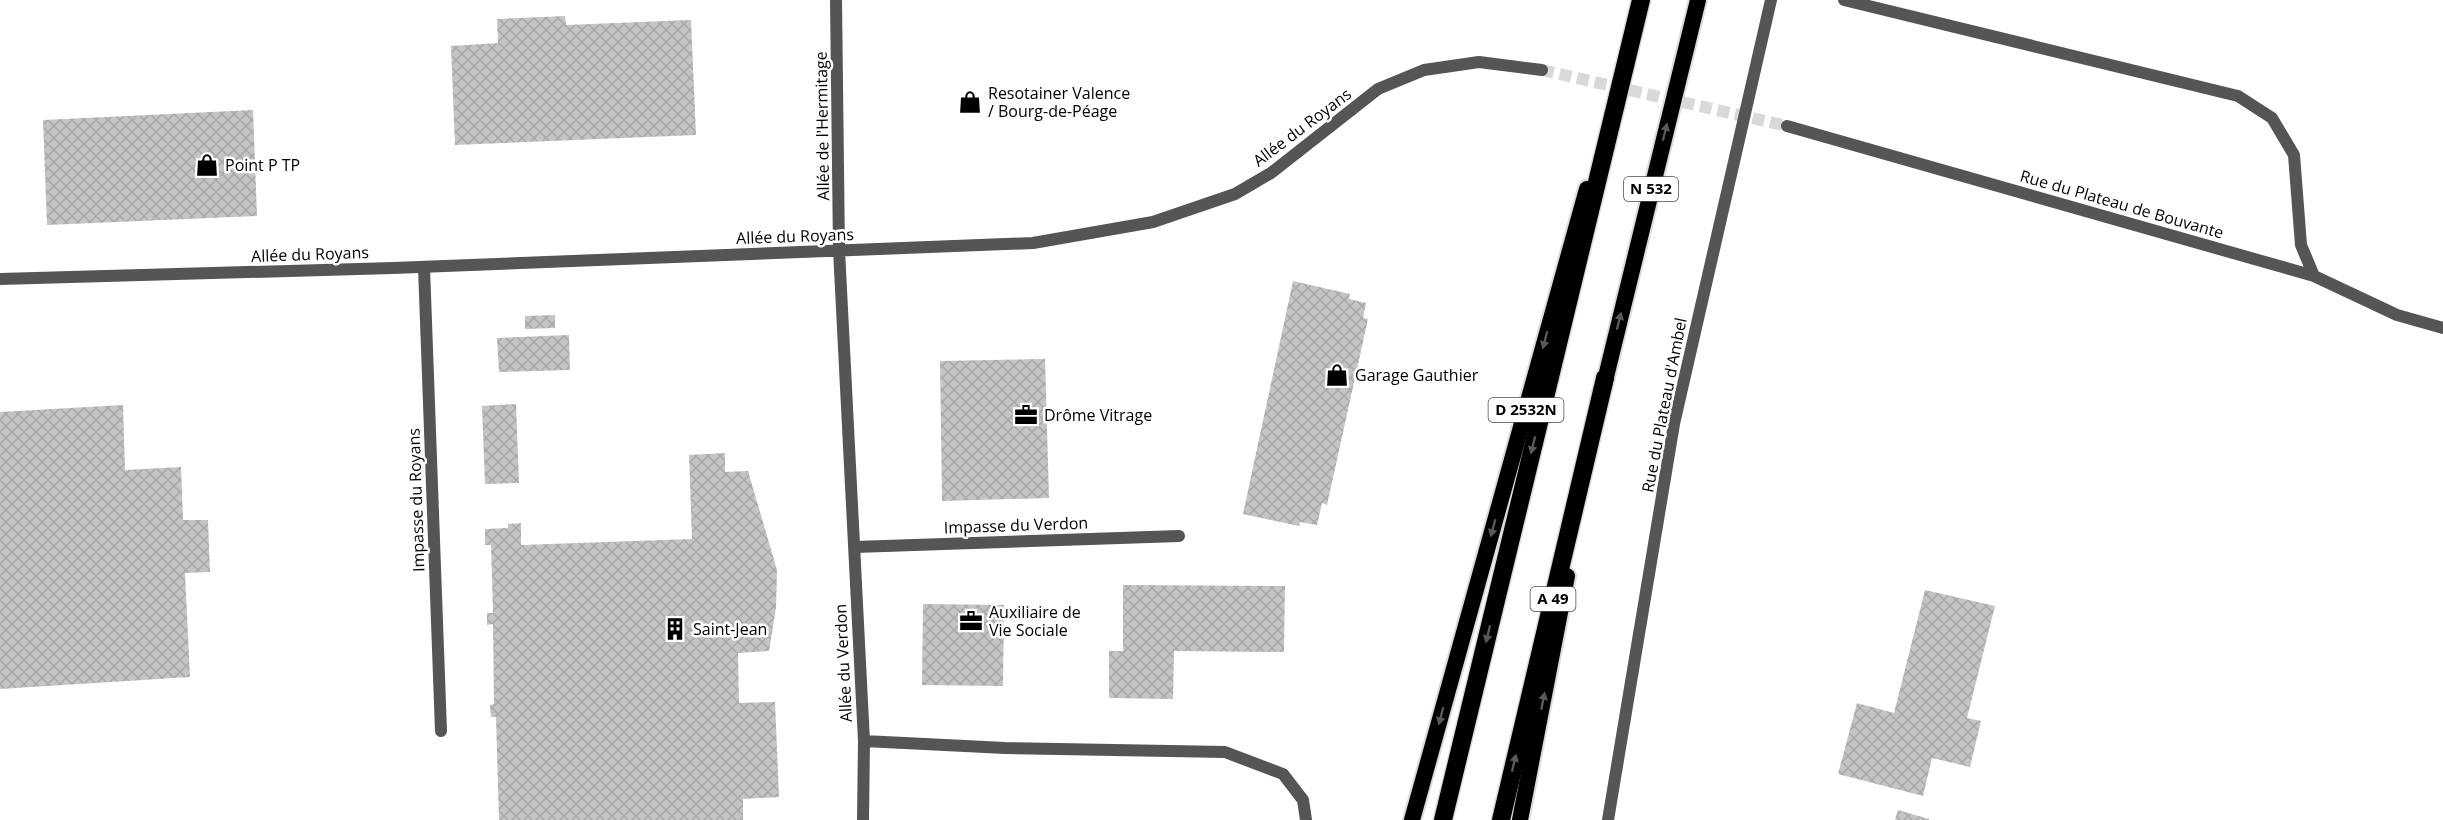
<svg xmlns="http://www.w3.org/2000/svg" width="2443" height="820" font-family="'Open Sans',sans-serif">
  <defs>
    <pattern id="building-cross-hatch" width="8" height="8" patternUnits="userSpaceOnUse" patternTransform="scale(1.5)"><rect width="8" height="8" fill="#c4c4c4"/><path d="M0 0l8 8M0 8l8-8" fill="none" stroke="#a7a7a7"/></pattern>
  </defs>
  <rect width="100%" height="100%" fill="#fff"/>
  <path fill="url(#building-cross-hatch)" d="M565 16 566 25 691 20 696 135 455 145 451 46 498 43 497 19Z
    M253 110 257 216 47 225 43 120Z
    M1293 281 1350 294 1349 299 1366 303 1363 318 1368 319 1327 505 1322 503 1317 525 1300 522 1299 526 1243 514Z
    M555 315V328L525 329V316Z
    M569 335 570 370 499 372 497 338Z
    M1045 359 1049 498 942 501 940 361Z
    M516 404 519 483 485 484 482 406Z
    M123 405 125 470 181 467 183 520H208L210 572 185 573 190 677 0 689V412Z
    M725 453V472L748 471 777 570 776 608 769 651 738 653 739 703 775 702 779 797 743 799V820H499L496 717H491L490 705 494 704 493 624 487 625V613H493L491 545H485V529L508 528V524L521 523V545L692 539 689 455Z
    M1123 585 1285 586 1284 652 1174 651 1173 699 1109 698V651H1123Z
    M1925 590 1995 606 1967 718 1981 721 1970 767 1932 758 1923 796 1838 774 1857 703 1894 713Z
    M923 604 1004 605 1003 686 922 685Z
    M1898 810 1929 819V820H1895Z"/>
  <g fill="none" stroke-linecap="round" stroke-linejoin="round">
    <path stroke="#d9d9d9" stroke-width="12" stroke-dasharray="12 6" stroke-linecap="butt" d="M1542 70 1787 126"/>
    <g stroke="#dbdbdb" stroke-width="20">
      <path id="trunk" d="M1603 389 1698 0
        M1412 820 1587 189
        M1520 820 1567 576"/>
    </g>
    <g stroke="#dbdbdb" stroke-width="21">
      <path id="motorway" d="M1443 820 1641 0
        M1501 820 1605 378"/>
    </g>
    <path stroke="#555" stroke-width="12" d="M424 267 441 731
      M855 547 1179 536"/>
    <path stroke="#555" stroke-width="12" d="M836 0 839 250 864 741 863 820
      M1844 0 2238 96 2272 118 2294 155 2301 245 2314 276
      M1787 126 2314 276 2397 315 2443 328
      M0 279 393 268 1033 243 1153 222 1235 194 1271 173 1378 89 1424 70 1479 62 1542 70
      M864 741 1005 748 1225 752 1283 774 1303 800 1306 820
      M1608 820 1674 424 1771 0"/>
    <use href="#trunk" stroke="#000" stroke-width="16"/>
    <use href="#motorway" stroke="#000" stroke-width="18"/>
  </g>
  <defs><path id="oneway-solid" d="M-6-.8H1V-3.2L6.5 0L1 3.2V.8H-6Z" transform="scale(1.5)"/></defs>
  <g fill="#595959">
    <use href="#oneway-solid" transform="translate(1665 132) rotate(-76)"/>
    <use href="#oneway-solid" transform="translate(1619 321) rotate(-76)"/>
    <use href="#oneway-solid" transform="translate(1545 340) rotate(105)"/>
    <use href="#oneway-solid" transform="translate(1533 445) rotate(104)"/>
    <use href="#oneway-solid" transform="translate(1493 528) rotate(105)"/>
    <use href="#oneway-solid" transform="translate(1488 634) rotate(104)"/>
    <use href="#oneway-solid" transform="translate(1543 701) rotate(-79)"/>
    <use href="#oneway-solid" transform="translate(1441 716) rotate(105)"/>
    <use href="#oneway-solid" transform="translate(1514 763) rotate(-77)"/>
  </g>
  <defs>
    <g id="shop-bare" transform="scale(1.8)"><path d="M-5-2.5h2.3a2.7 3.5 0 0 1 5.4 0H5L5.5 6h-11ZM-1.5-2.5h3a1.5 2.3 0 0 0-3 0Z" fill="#000" stroke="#fff" stroke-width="2.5" paint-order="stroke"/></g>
    <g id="office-bare" transform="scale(1.8)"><path d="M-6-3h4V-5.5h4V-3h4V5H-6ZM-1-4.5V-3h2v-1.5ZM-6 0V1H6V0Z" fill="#000" stroke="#fff" stroke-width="2.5" paint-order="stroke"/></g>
    <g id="building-bare" transform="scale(1.8)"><path d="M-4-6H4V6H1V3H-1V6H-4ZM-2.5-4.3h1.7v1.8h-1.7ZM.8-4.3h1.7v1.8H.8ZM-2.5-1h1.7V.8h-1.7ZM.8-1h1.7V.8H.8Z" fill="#000" stroke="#fff" stroke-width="2.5" paint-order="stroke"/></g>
  </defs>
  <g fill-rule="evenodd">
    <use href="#shop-bare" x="970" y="102"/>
    <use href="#shop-bare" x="207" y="165"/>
    <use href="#shop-bare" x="1337" y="375"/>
    <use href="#office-bare" x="1026" y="415"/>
    <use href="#office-bare" x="971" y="621"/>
    <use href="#building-bare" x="675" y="629"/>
  </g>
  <g text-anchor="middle" stroke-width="5" stroke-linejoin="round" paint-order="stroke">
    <g fill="#fff" stroke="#4c4c4c" stroke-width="1.5">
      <rect x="1624" y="177" width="54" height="24" rx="4.5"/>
      <rect x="1488.5" y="398" width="75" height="24" rx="4.5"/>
      <rect x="1530.5" y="587" width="45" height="24" rx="4.5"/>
    </g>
    <g font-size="15" font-weight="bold" fill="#000">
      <text x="1651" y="194">N 532</text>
      <text x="1526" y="415">D 2532N</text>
      <text x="1553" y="604">A 49</text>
    </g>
    <g font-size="16" fill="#000" stroke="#fff" text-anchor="start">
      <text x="988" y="99">Resotainer Valence<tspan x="988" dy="18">/ Bourg-de-Péage</tspan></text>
      <text x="225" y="171">Point P TP</text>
      <text x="1355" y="381">Garage Gauthier</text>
      <text x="1044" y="421">Drôme Vitrage</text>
      <text x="989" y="618">Auxiliaire de<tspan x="989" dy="18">Vie Sociale</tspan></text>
      <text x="693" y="635">Saint-Jean</text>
    </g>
    <g font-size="16" fill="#000" stroke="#fff">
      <text transform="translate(822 126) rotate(-91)" y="6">Allée de l'Hermitage</text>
      <text transform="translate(1302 127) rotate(-37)" y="6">Allée du Royans</text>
      <text transform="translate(2122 204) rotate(16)" y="6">Rue du Plateau de Bouvante</text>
      <text transform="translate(795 236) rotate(-2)" y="6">Allée du Royans</text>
      <text transform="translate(310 254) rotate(-2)" y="6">Allée du Royans</text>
      <text transform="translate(1664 405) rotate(-79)" y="6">Rue du Plateau d'Ambel</text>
      <text transform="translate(416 500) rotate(-92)" y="6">Impasse du Royans</text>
      <text transform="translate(1016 525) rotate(-2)" y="6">Impasse du Verdon</text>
      <text transform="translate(843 663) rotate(-93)" y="6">Allée du Verdon</text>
    </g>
  </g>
</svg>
